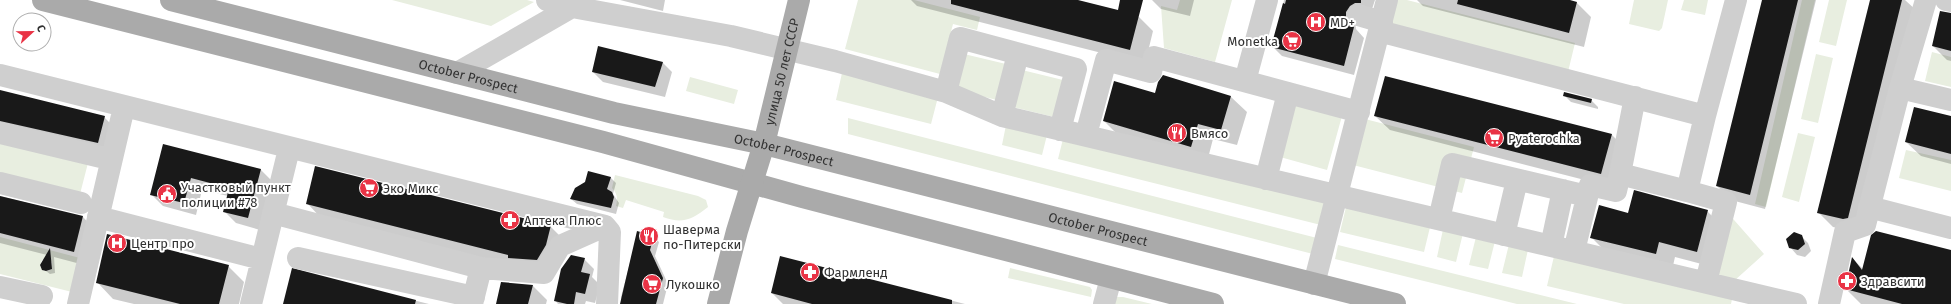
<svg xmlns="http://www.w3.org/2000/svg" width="1951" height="304" font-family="'Fira Sans',sans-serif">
  <rect width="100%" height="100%" fill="#fff"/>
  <path fill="#e8eee0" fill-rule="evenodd" d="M392 0H527L534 2 491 26Z
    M858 0H914L980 17 977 30 953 24 940 74 845 49Z
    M1180 0H1232L1215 62 1164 48 1161 6 1177 10Z
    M1393 0H1407L1575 43 1568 72 1386 25Z
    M1634 0H1668L1662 28 1659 31 1629 24Z
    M1684 0H1708L1705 15 1681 10Z
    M1802 0H1815L1766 207 1755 204Z
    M1829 0H1847L1836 46 1819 42Z
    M1932 52 1951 57V87L1925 81Z
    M964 54 1006 64 997 100 956 90Z
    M1816 54 1833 58 1818 123 1801 119Z
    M1022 70 1063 80 1054 117 1013 107Z
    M842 73 938 97 931 124 836 100Z
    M690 77 738 90 734 104 686 91Z
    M1296 103 1342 116 1327 170 1280 157Z
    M848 118 1317 238 1313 254 848 134Z
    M1365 119 1474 147 1462 193 1353 165Z
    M1006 125 1047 135 1042 155 1002 145Z
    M1798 133 1815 137 1799 202 1782 197Z
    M1064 135 1327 201 1321 225 1058 159Z
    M0 140 88 163 80 194 0 173Z
    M1906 150 1951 160V191L1899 178Z
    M615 175 698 196 706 200 708 207C692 220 682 224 663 217L664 212 626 200 623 208 616 206C618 198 617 193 612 188Z
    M1347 203 1431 223 1424 252 1340 232Z
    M1727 212 1764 254 1734 281 1711 275Z
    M1444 225 1464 229 1456 262 1437 257Z
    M1477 233 1496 237 1488 269 1469 265Z
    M0 237 80 258 72 292 0 274ZM45 259 52 262V269L48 271H44L40 266 42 260Z
    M1510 240 1529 245 1522 277 1502 273Z
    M1338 245 1577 304H1517L1335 259Z
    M1555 252 1733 294 1731 304H1624L1547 286Z
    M1010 268 1090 287 1092 290 1091 297 1008 278Z
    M1117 297H1123L1152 304H1114Z"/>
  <path fill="#0003" d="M620 0H665L663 11Z
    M911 0H1074L1139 17 1153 31 1145 64 917 6Z
    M1152 0H1194L1190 16 1161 9Z
    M1284 0H1375L1371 12 1355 22 1356 29 1364 38 1354 75 1282 56 1273 47Z
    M1417 0H1566L1577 3 1591 17 1584 47 1423 6Z
    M1763 0H1816L1765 209 1731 200 1717 186Z
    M1871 0H1905L1917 11 1859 233 1833 227 1818 212Z
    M1951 14V61L1947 60 1933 46Z
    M662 62 672 72 665 97 603 82 593 72Z
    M0 91 104 117 119 132 112 157 0 133Z
    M1564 95 1591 100 1598 107V109L1571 102Z
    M1231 97 1247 112 1237 145 1213 139 1207 162 1120 137 1104 121Z
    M1375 116 1611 134 1626 149 1616 188 1390 130Z
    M1951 117V164L1921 156 1906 142Z
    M164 145 261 170 273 182 260 230 236 223 224 211 228 196 202 190 196 215 163 206 151 194Z
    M610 177 616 183 613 194 619 203 616 214 577 204 571 199Z
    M0 196 83 217 97 232 88 266 54 257 55 273 50 274 43 269 47 255 0 243Z
    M307 203 550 226 565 241 560 260 520 268 321 218Z
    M1707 211 1723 227 1713 267 1675 257 1672 270 1607 253 1591 237 1629 214Z
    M638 232 654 237 659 242 655 256 668 284 663 304H621V297Z
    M1801 236 1808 243 1811 251 1805 257 1797 255 1790 247Z
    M1951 251V304H1861L1846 289 1853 259 1864 270Z
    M781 257 965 304H783L772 293Z
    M584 259 594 269 592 277 600 285 595 303 586 301 585 304H558L555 300Z
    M228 266 244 282 239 304H134L113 299 97 282Z
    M292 270 429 304H284Z
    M533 286 547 300 546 304H497Z"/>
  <path fill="#191919" d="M951 0H1078L1118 10 1120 0H1143L1130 50 951 4Z
    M1286 0H1361V3H1355L1350 6 1346 12V18L1349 23 1354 27 1344 66 1271 47 1283 3 1285 4Z
    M1458 0H1570L1577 2 1569 33 1457 4Z
    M1762 0H1798L1750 195 1716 186Z
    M1870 0H1902L1848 218 1843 219 1817 213Z
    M1940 11 1951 13V51L1932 46Z
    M598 46 663 62 655 87 592 72Z
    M1163 75 1231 96 1221 130 1198 124 1191 147 1103 121 1114 81 1155 93 1158 82Z
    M1385 76 1612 134 1601 174 1374 116Z
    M0 90 105 116 98 143 0 121Z
    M1564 92 1592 99 1591 103 1563 96Z
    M1914 107 1951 116V154L1905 142Z
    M163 144 261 169 248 218 223 212 229 188 191 178 184 203 150 195Z
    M315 166 551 225 546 245 537 260 508 258V255L306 204Z
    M588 171 611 177 607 189 612 192 614 197 611 208 570 199 575 188 585 182Z
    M1634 190 1708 210 1697 252 1659 242 1656 254 1590 238 1599 205 1628 213Z
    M0 196 83 216 74 252 0 233Z
    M637 231 654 236 650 250 663 278 656 304H620Z
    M1876 231 1951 250V304H1902L1845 289 1852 257 1862 270 1871 235Z
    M1794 232 1802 235 1805 244 1798 250 1789 248 1786 239Z
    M107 234 229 265 219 304H180L96 283Z
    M50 248 52 269 46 271 42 270 40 265Z
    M571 255 585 258 581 272 590 274 585 294 576 292 574 304H567L554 301 561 269Z
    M780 256 952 300V304H812L771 293Z
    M292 268 416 300 415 304H283Z
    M501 282 533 285 528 304H496Z"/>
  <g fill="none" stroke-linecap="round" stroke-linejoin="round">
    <path stroke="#cfcfcf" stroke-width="22" d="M547 0 572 7 731 36 835 61 946 92 1002 116 1796 304
      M1946 0 1951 1
      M1358 15 1382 22
      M1379 31 1705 116 1736 0
      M457 73 572 7
      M0 75 605 226 610 232 607 304
      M1245 81 1267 0
      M1900 88 1951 100
      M946 92 960 38 1076 69 1060 130
      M1002 116 1018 54
      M1705 116 1687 191 1726 202 1706 282
      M0 133 105 158
      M1086 135 1106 60 1151 72 1154 57 1359 112
      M1620 174 1635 97
      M1266 179 1288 93
      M0 183 81 203
      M1869 207 1951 228
      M273 213 481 268 472 304
      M98 217 261 259
      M1439 219 1452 164 1587 196
      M1504 235 1517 180
      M1551 246 1563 190
      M1574 251 1590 185 1616 191 1620 174 1687 191
      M298 258 474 297
      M481 268 544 273 560 246 605 226
      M1314 284 1387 0
      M0 287 42 296
      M78 304 124 107
      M251 304 289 149
      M1104 304 1111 278
      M1829 304 1845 232 1865 225 1900 88 1926 0"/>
    <g stroke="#aaa" stroke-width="22">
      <path d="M43 0 603 142 802 197 1213 304"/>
      <path id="s1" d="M171 0 614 113 764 144 1395 304"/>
      <path id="s2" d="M718 304 737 231 764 144 799 0"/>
    </g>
  </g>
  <defs>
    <g id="hospital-disc" transform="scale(1)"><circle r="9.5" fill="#e93345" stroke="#fff"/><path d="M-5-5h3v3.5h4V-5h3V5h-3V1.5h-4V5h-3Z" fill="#fff"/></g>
    <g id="supermarket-disc" transform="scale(1)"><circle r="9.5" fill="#e93345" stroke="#fff"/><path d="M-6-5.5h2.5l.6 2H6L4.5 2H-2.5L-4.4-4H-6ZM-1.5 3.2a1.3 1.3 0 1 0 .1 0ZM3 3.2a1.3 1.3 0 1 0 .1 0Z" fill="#fff"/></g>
    <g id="restaurant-disc" transform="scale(1)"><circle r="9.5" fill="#e93345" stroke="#fff"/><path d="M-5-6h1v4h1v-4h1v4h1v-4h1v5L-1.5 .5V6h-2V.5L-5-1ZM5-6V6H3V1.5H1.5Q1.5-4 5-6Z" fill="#fff"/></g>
    <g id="civic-disc" transform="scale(1)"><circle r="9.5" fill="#e93345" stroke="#fff"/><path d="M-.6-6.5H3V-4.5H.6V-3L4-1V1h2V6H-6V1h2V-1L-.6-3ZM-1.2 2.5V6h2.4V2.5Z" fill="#fff"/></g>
    <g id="pharmacy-disc" transform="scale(1)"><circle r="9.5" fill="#e93345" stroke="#fff"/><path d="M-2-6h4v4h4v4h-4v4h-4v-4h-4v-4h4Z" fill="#fff"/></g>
  </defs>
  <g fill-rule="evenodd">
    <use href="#hospital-disc" x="1316" y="22"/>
    <use href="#supermarket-disc" x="1292" y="41"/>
    <use href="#restaurant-disc" x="1177" y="133"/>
    <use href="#supermarket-disc" x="1494" y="138"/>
    <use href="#supermarket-disc" x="369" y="188"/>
    <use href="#civic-disc" x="167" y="194"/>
    <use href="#pharmacy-disc" x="510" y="220"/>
    <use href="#restaurant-disc" x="649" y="236"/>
    <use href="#hospital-disc" x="117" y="243"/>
    <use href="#pharmacy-disc" x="810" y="272"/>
    <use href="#pharmacy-disc" x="1847" y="281"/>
    <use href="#supermarket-disc" x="652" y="284"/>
  </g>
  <g text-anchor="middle" stroke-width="4" stroke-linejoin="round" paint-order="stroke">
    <g font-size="13" fill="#323232" stroke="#fff" text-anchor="start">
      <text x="1330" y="27">MD+</text>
      <text x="1278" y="46" text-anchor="end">Monetka</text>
      <text x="1191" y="138">Вмясо</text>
      <text x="1508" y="143">Pyaterochka</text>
      <text x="181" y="192">Участковый пункт<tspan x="181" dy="15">полиции #78</tspan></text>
      <text x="383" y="193">Эко Микс</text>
      <text x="524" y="225">Аптека Плюс</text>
      <text x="663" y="234">Шаверма<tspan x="663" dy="15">по-Питерски</tspan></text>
      <text x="131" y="248">Центр про</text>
      <text x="824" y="277">Фармленд</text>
      <text x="1861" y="286">Здравсити</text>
      <text x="666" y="289">Лукошко</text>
    </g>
    <g font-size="13" fill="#323232" stroke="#fff">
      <text dy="5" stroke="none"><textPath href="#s2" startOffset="241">улица 50 лет СССР</textPath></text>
      <text dy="5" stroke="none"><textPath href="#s1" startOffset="307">October Prospect</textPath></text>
      <text dy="5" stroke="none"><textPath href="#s1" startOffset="631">October Prospect</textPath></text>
      <text dy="5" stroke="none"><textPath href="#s1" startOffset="955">October Prospect</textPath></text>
    </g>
  </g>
  <g transform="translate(32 32) rotate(68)"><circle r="19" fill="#ffffff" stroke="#adadad"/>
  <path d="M0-3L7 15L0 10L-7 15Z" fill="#e93345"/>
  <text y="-6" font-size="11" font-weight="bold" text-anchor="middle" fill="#323232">С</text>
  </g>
</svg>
